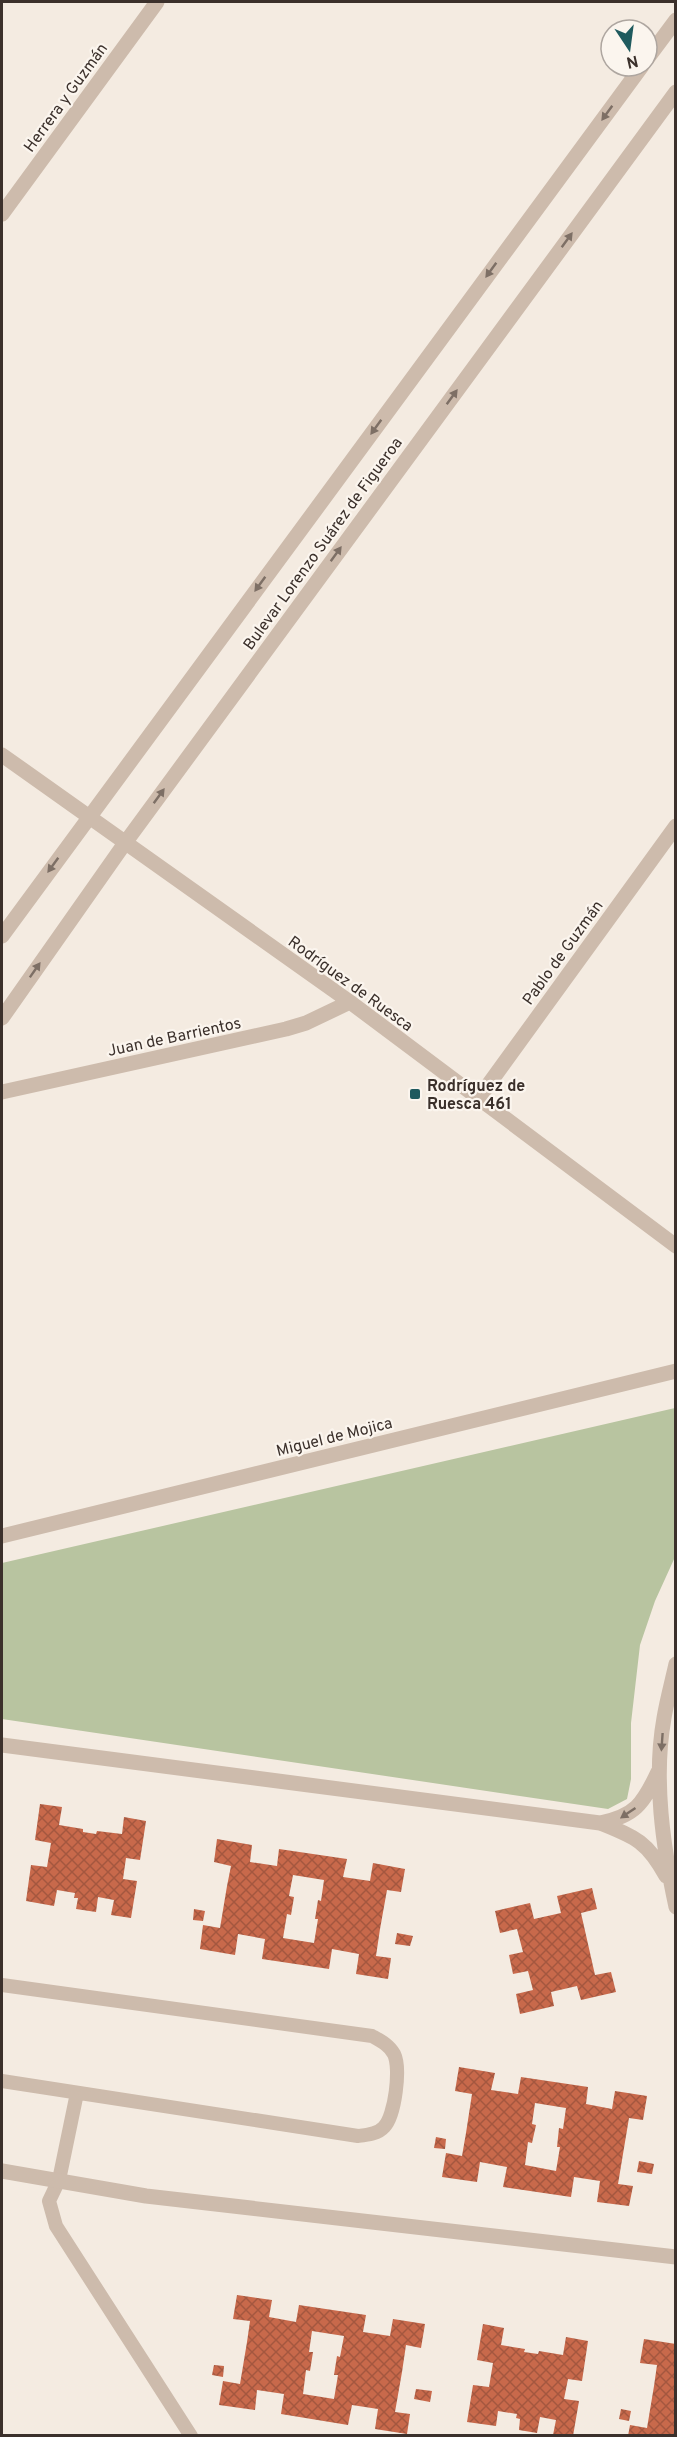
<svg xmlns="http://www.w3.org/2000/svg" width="677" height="2437" font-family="Overpass,sans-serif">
  <defs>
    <pattern id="building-cross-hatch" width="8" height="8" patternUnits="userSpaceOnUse" patternTransform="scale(1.5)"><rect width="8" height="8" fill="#c8694b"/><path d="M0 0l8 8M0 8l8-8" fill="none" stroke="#a4573f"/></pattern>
  </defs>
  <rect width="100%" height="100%" fill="#f4ebe1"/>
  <path fill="#b8c4a0" d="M675 1408V1557L655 1601 640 1645 631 1723V1779L627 1799 608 1809 2 1719V1563Z"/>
  <path fill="url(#building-cross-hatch)" fill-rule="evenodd" d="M40 1804 62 1807 59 1825 83 1829V1832L96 1834 97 1831 122 1834 124 1817 146 1821 140 1860 126 1858 123 1879 137 1881 131 1918 111 1915 114 1900 98 1897 96 1912 76 1909 78 1898H74L75 1893 57 1890 54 1906 26 1901 31 1865 47 1867 51 1843 35 1840Z
    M217 1839 252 1845 250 1862 277 1866 279 1849 347 1859 343 1877 370 1881 373 1863 405 1869 401 1892 387 1890 380 1929 376 1956 391 1958 388 1979 356 1974 359 1954 332 1949 329 1969 262 1959 265 1939 238 1934 235 1955 200 1949 203 1925 220 1928 227 1886 231 1866 214 1862ZM293 1875 324 1880 321 1901 318 1900 315 1919H318L314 1943 283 1938 287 1914 291 1915 294 1897 289 1896Z
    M592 1888 597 1909 581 1913 595 1975 611 1972 616 1992 581 2000 577 1986 551 1992 554 2006 520 2014 516 1994 533 1990 528 1971 513 1974 509 1955 523 1952 517 1929 500 1933 495 1911 530 1903 534 1919 561 1913 557 1896Z
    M194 1909 205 1911 203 1921 193 1920Z
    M397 1933 413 1936 410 1946 395 1944Z
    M459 2067 495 2073 491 2090 518 2094 521 2077 588 2087 586 2104 612 2109 615 2091 647 2096 643 2120 629 2118 618 2184 633 2186 629 2206 597 2202 600 2181 574 2177 571 2197 503 2187 507 2167 480 2162 477 2182 442 2177 446 2153 462 2156 466 2133 472 2094 455 2091ZM535 2103 566 2108 563 2129 559 2128 557 2147H560L556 2171 525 2165 528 2142 532 2143 536 2125 532 2124Z
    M436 2137 446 2139 445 2149 434 2148Z
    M639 2161 654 2164 652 2174 637 2172Z
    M237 2295 272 2300 269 2317 296 2322 299 2305 366 2315 363 2332 390 2336 393 2319 425 2324 421 2348 406 2345 402 2372 395 2412 410 2414 407 2434 375 2429 378 2409 352 2405 348 2425 281 2414 284 2394 257 2390 255 2410 219 2405 223 2381 240 2384 247 2342 250 2321 233 2319ZM312 2331 344 2336 340 2357 337 2356 334 2375H338L334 2399 303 2394 306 2370 310 2371 313 2352H309Z
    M483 2324 504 2328 501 2345 525 2349 524 2352 538 2354 539 2351 563 2355 566 2337 588 2341 582 2381 568 2379 564 2399 579 2401 573 2436 553 2435 556 2420 540 2417 537 2433 519 2430 520 2419 516 2418 517 2414 498 2411 496 2426 467 2422 473 2385 489 2387 493 2363 477 2360Z
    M644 2339 676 2344V2436H628L630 2425 647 2428 654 2386 657 2365 640 2363Z
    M214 2365 224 2366 223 2377 212 2375Z
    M416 2389 432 2391 430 2402 414 2399Z
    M621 2409 631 2411 629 2421 619 2419Z"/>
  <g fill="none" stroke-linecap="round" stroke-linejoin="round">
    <path stroke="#cdbbac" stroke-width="14" d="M2 1985 372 2036C381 2041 389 2045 394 2054 401 2068 395 2116 384 2127 378 2134 367 2135 358 2136L2 2081
      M77 2093 59 2180 49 2201 56 2226 191 2436"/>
    <path stroke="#cdbbac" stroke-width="15" d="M647 59 676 20
      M2 214 157 2
      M2 755 350 1002 676 1246
      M2 936 642 66
      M2 1018 125 843 676 92
      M2 1092 286 1029 306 1023 350 1002
      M478 1099 676 826
      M2 1536 676 1371
      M676 1664C672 1682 667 1700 664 1718 653 1779 663 1847 676 1907
      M2 1745 600 1823
      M658 1772C643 1804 635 1816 600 1823 635 1837 647 1841 666 1876
      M2 2171 146 2196 676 2257"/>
  </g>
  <defs><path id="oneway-solid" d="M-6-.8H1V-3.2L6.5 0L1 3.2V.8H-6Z" transform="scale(1.5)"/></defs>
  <g fill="#7d6f65">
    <use href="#oneway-solid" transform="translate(607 113) rotate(126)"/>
    <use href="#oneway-solid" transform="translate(567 240) rotate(-54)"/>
    <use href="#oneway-solid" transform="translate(491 270) rotate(126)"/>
    <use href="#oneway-solid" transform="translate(452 397) rotate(-54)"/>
    <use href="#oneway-solid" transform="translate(376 427) rotate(126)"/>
    <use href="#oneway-solid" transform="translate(336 554) rotate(-54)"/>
    <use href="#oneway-solid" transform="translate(260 584) rotate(126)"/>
    <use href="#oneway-solid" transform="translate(159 796) rotate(-54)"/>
    <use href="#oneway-solid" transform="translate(53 865) rotate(126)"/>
    <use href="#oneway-solid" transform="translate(35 970) rotate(-55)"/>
    <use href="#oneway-solid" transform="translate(662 1742) rotate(94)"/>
    <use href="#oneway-solid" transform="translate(628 1813) rotate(146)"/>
  </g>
  <rect fill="#1f5a5e" stroke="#fbf5ee" stroke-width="2" x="409" y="1088" width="12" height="12" rx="3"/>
  <g text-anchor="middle" stroke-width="4.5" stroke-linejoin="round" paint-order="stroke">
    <g font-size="16" fill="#3b302b" stroke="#fbf5ee">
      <text transform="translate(65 97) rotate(-54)" y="6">Herrera y Guzmán</text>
      <text transform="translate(322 543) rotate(-54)" y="6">Bulevar Lorenzo Suárez de Figueroa</text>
      <text transform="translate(562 952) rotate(-54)" y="6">Pablo de Guzmán</text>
      <text transform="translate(351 983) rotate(36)" y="6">Rodríguez de Ruesca</text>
      <text transform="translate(174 1036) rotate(-12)" y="6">Juan de Barrientos</text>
      <text transform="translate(334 1436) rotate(-14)" y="6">Miguel de Mojica</text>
    </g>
    <g font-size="16" font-weight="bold" fill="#3b302b" stroke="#fbf5ee" text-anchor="start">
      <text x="427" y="1091">Rodríguez de<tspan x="427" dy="18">Ruesca 461</tspan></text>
    </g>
  </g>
  <rect width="677" height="2437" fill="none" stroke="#3b302b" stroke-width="6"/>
  <g transform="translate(629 48) rotate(167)"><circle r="28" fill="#fbf5ee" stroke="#aea6a0" stroke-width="1.5"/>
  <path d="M0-4.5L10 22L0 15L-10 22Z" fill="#1f5a5e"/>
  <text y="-9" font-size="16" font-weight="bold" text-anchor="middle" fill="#3b302b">N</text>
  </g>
</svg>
